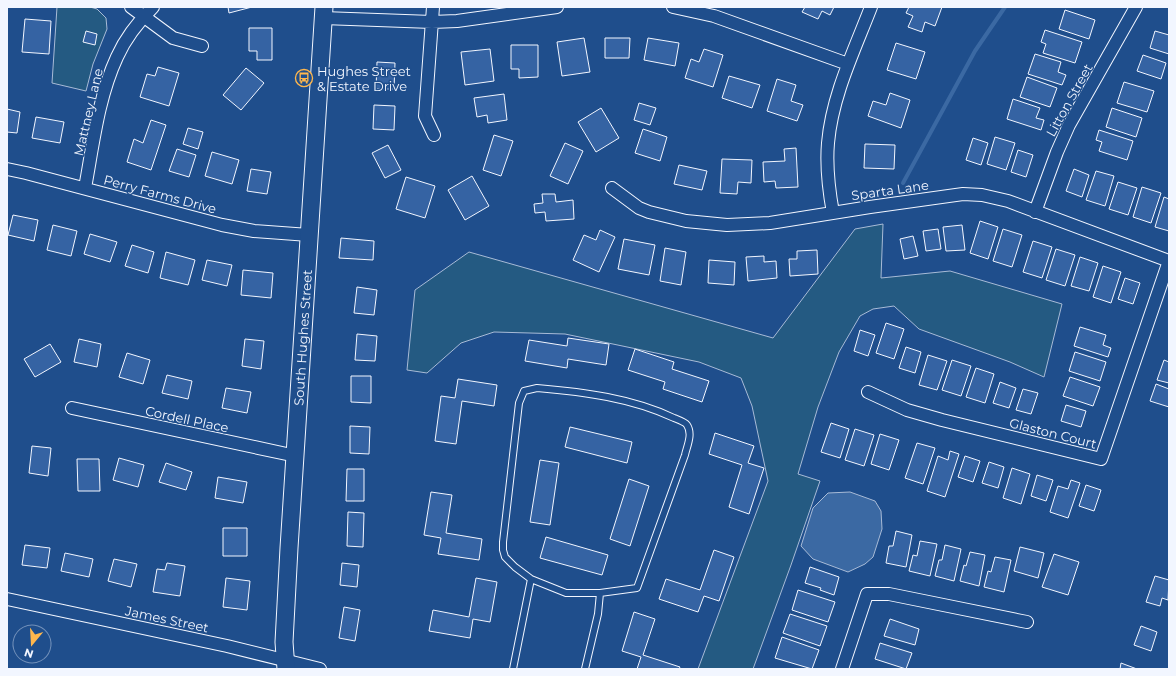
<svg xmlns="http://www.w3.org/2000/svg" width="1176" height="676" font-family="Montserrat,sans-serif">
  <rect width="100%" height="100%" fill="#1f4e8c"/>
  <path fill="#245a82" stroke="#a8bbd7" d="M57 7H90L97 9 106 18 107 29 93 64 86 91 52 83Z
    M883 224 881 278 950 271 1062 304 1044 377 1010 362 919 329 894 306 873 309 860 316 839 352 818 407 798 474 820 481 791 565 753 669H698L768 481 752 406 741 378 699 362 565 334 494 332 461 343 427 373 407 370 415 290 469 252 773 338 855 229Z"/>
  <path fill="#3b69a3" stroke="#a8bbd7" d="M850 492 875 501 881 511 882 529 873 557 865 564 848 572 813 559 801 546 813 508 828 493Z"/>
  <g fill="none" stroke-linecap="round" stroke-linejoin="round">
    <path stroke="#3b69a3" stroke-width="4" d="M903 183 975 51 1005 7"/>
  </g>
  <path fill="#3563a3" stroke="#f2f6ff" d="M228 7H252L229 13Z
    M805 7H834L830 15 822 11 818 19 802 12Z
    M909 7H942L935 26 925 22 922 32 908 27 913 16 906 13Z
    M1065 10 1095 20 1089 39 1059 29Z
    M25 19 51 21 49 54 22 52Z
    M249 28H272V60H257V51H249Z
    M1045 30 1082 42 1075 63 1043 53 1046 44 1041 42Z
    M86 31 97 34 95 45 83 42Z
    M1155 31 1169 35V54L1150 48Z
    M584 38 590 72 562 76 557 42Z
    M605 38H630L629 58H605Z
    M648 38 679 43 675 66 644 60Z
    M896 43 925 52 916 79 887 70Z
    M511 45H538V77L519 78V69H511Z
    M490 49 494 81 465 85 461 52Z
    M704 49 723 55 713 87 685 78 691 59 699 62Z
    M1035 54 1061 62 1058 72 1066 75 1062 85 1028 74Z
    M1143 55 1166 63 1161 79 1137 71Z
    M377 62 395 63 394 89H376Z
    M158 67 179 73 169 106 140 97 147 74 155 76Z
    M246 68 264 83 241 110 223 95Z
    M729 76 760 85 752 108 722 98Z
    M1027 77 1057 88 1050 107 1020 97Z
    M777 79 796 85 791 101 803 105 797 121 767 111Z
    M1124 82 1154 91 1147 112 1117 103Z
    M890 93 910 100 901 128 868 116 873 101 886 105Z
    M504 94 507 120 488 123 487 115 477 117 474 98Z
    M1013 99 1040 108 1036 118 1044 120 1041 130 1007 119Z
    M639 103 656 108 650 125 634 120Z
    M374 105 395 106 394 130 373 129Z
    M601 108 619 138 596 152 578 122Z
    M1112 108 1142 118 1136 137 1106 127Z
    M7 109 20 112 17 133 7 132Z
    M36 117 64 122 60 143 32 138Z
    M151 120 166 125 151 170 127 162 134 139 143 143Z
    M188 128 203 132 198 149 183 144Z
    M643 129 667 137 660 161 635 153Z
    M1099 130 1133 141 1127 160 1099 151 1102 142 1096 140Z
    M494 135 513 141 501 176 483 170Z
    M995 137 1015 143 1006 170 987 164Z
    M973 138 988 143 981 165 966 160Z
    M565 143 583 151 568 184 550 176Z
    M865 144 895 145 894 169 864 168Z
    M388 145 401 170 385 178 372 153Z
    M796 148 798 187 776 188 775 181 764 182 763 162 785 161 784 149Z
    M177 149 196 155 189 177 169 171Z
    M1018 150 1033 155 1026 177 1011 172Z
    M212 152 239 160 232 184 205 176Z
    M722 159 752 160 751 183 738 182 737 194 720 193Z
    M679 165 707 171 702 190 674 184Z
    M251 169 271 172 267 194 247 191Z
    M1074 169 1089 175 1082 197 1066 191Z
    M1096 171 1114 176 1105 206 1086 200Z
    M472 176 489 206 465 220 448 190Z
    M406 177 435 186 425 218 396 209Z
    M1118 182 1137 188 1128 215 1109 209Z
    M1142 187 1161 193 1151 223 1133 217Z
    M542 194H555L556 202 573 200 574 219 546 221 545 212 535 213 534 204 543 203Z
    M1164 197 1169 199V231L1155 227Z
    M13 215 38 220 34 241 8 235Z
    M980 221 998 227 988 259 970 253Z
    M53 225 77 231 71 256 47 250Z
    M962 225 965 250 946 251 943 227Z
    M938 229 941 249 926 251 923 231Z
    M1003 229 1022 235 1012 267 993 261Z
    M600 230 615 237 599 272 573 260 584 235 596 240Z
    M90 234 117 242 110 262 84 254Z
    M913 236 918 256 904 259 900 239Z
    M341 238 374 241 373 260 339 258Z
    M624 239 655 245 649 275 618 269Z
    M1033 241 1052 247 1042 278 1023 272Z
    M132 245 154 252 148 273 125 266Z
    M665 248 686 252 681 285 660 281Z
    M1056 249 1075 255 1065 286 1046 280Z
    M817 250 818 274 790 276 789 259H797V251Z
    M166 252 195 260 188 285 160 278Z
    M764 256V262L776 261 777 278 748 281 746 257Z
    M1080 257 1098 263 1089 291 1071 286Z
    M207 260 232 265 227 286 202 280Z
    M709 260 735 262 734 285 708 283Z
    M1103 266 1121 272 1111 303 1093 297Z
    M243 270 273 273 271 298 241 295Z
    M1125 278 1140 283 1133 304 1118 299Z
    M357 287 377 290 374 315 354 313Z
    M886 323 904 329 894 359 876 353Z
    M1080 327 1106 335 1103 345 1111 348 1108 357 1074 346Z
    M860 330 875 335 868 356 854 351Z
    M357 334 377 336 375 361 355 360Z
    M568 338 609 344 606 365 568 359 567 368 525 361 529 340 567 346Z
    M79 339 101 344 97 367 74 362Z
    M245 339 264 341 261 369 242 366Z
    M50 344 61 362 35 377 24 359Z
    M906 347 921 352 915 373 899 368Z
    M635 349 674 362 672 369 709 381 702 402 663 389 665 382 628 370Z
    M1075 352 1106 362 1100 381 1069 371Z
    M127 353 150 360 143 384 119 377Z
    M928 355 947 361 937 390 919 385Z
    M952 360 971 366 961 396 942 390Z
    M1164 360 1169 362V383L1157 380Z
    M976 368 994 374 985 403 966 397Z
    M167 375 192 381 188 399 162 393Z
    M351 376H371V403L351 402Z
    M1070 377 1100 387 1093 406 1063 396Z
    M458 379 497 385 494 406 462 401 456 444 435 441 441 396 455 398Z
    M1000 382 1016 388 1009 408 993 403Z
    M1156 384 1169 389V407L1150 401Z
    M226 388 251 392 247 413 222 408Z
    M1023 389 1038 393 1031 414 1016 410Z
    M1066 405 1086 411 1081 427 1061 421Z
    M831 423 849 429 840 458 821 452Z
    M350 426 370 427 369 454 350 453Z
    M570 427 632 442 627 463 565 447Z
    M855 429 874 435 864 466 845 460Z
    M715 433 754 446 748 463 764 468 749 514 729 507 742 465 709 454Z
    M880 434 899 440 889 470 871 464Z
    M917 443 935 448 923 484 905 478Z
    M32 446 51 448 48 476 29 473Z
    M950 451 959 454 945 497 927 491 938 456 948 460Z
    M965 456 980 461 973 482 958 477Z
    M119 458 144 465 138 487 113 480Z
    M77 459H99L100 491H78Z
    M540 460 559 463 550 525 530 522Z
    M989 462 1004 467 998 488 982 483Z
    M166 463 192 472 186 490 159 482Z
    M1012 468 1030 474 1021 504 1003 498Z
    M347 469H364V501H346Z
    M1037 475 1053 480 1046 501 1031 496Z
    M218 477 247 482 243 503 215 498Z
    M629 479 649 486 630 546 610 539Z
    M1071 480 1080 483 1068 518 1050 512 1058 486 1068 489Z
    M1086 485 1101 490 1094 511 1079 506Z
    M431 492 452 495 446 533 482 539 479 560 438 554 441 538 424 535Z
    M348 512 364 513 363 547 347 546Z
    M223 528H247V556H223Z
    M896 531 912 535 906 567 886 563 889 546H893Z
    M546 537 608 555 602 575 540 558Z
    M920 541 937 544 930 576 909 571 913 555 917 556Z
    M25 545 50 548 47 568 22 565Z
    M945 545 961 549 954 581 935 576 939 560H942Z
    M1020 547 1044 553 1038 578 1014 571Z
    M714 550 734 557 719 601 704 596 698 612 659 599 666 579 700 590Z
    M970 552 985 555 979 586 960 581 964 565 966 566Z
    M65 553 93 559 89 577 61 571Z
    M1054 554 1079 562 1068 595 1042 587Z
    M995 557 1011 560 1004 592 984 587 988 571 991 572Z
    M114 559 137 564 131 587 108 581Z
    M167 563 185 566 180 596 153 592 157 569 165 570Z
    M342 563 359 565 357 587 340 585Z
    M810 567 839 577 834 595 820 590 821 588 805 583Z
    M1155 576 1169 580 1168 600 1162 598 1160 606 1146 602Z
    M226 578 250 581 247 610 223 607Z
    M476 578 497 582 490 622 473 619 470 638 429 631 433 610 469 617Z
    M798 590 835 602 828 622 792 610Z
    M344 607 360 610 355 641 339 638Z
    M634 612 655 619 643 655 680 667 679 669H637L641 657 622 651Z
    M790 614 827 626 820 646 783 633Z
    M890 619 919 629 915 645 884 636Z
    M1141 626 1157 632 1151 651 1134 645Z
    M782 637 819 650 812 669 775 658Z
    M880 643 912 653 906 669 875 659Z
    M1121 663 1137 669H1120Z"/>
  <g fill="none" stroke-linecap="round" stroke-linejoin="round">
    <g stroke="#f2f6ff" stroke-width="8">
      <path id="lane" d="M537 388C584 392 632 398 674 418 679 420 685 422 687 425 693 434 687 446 685 455L637 588 600 593H566L531 579 515 567 505 557 503 550V542L519 403 524 391Z
        M513 669 531 579
        M585 669 598 614 600 593"/>
    </g>
    <g stroke="#f2f6ff" stroke-width="14">
      <path id="street" d="M131 7 173 38 202 46
        M433 7 425 116 434 135
        M673 7 714 16 848 64
        M323 18 432 22 457 21 557 7
        M7 169 26 173 222 225 254 231 309 235
        M85 188C93 145 98 98 117 57 125 39 139 21 153 7
        M612 188 639 208 649 212 686 221 727 225 770 223 870 207 963 194 982 195 1008 201 1169 261
        M1035 212 1057 152 1069 125 1136 7
        M833 213C829 191 826 166 828 143 832 96 854 51 871 7
        M868 392 907 410 942 420 1101 459 1169 261
        M72 408 296 456
        M7 599 227 646 320 669
        M842 669 867 594H889L1027 622"/>
    </g>
    <g stroke="#f2f6ff" stroke-width="19">
      <g id="secondary">
        <path id="s1" d="M286 669 284 642 289 548 324 7"/>
      </g>
    </g>
    <use href="#lane" stroke="#1f4e8c" stroke-width="6"/>
    <use href="#street" stroke="#1f4e8c" stroke-width="12"/>
    <use href="#secondary" stroke="#1f4e8c" stroke-width="17"/>
  </g>
  <defs>
    <g id="bus-ring" transform="scale(0.9)"><circle r="9.5" fill="#1f4e8c" stroke="#ffb74d" stroke-width="1.5"/><path d="M-5-6H5V4H4V6H2V4H-2V6H-4V4H-5ZM-3.5-4V0h7V-4ZM-3.5 1.2v1.5H-2V1.2ZM2 1.2v1.5H3.5V1.2Z" fill="#ffb74d"/></g>
  </defs>
  <g fill-rule="evenodd">
    <use href="#bus-ring" x="304" y="78"/>
  </g>
  <g text-anchor="middle" stroke-width="3" stroke-linejoin="round" paint-order="stroke">
    <g font-size="13" fill="#f2f6ff" stroke="#1f4e8c" text-anchor="start">
      <text x="317" y="76">Hughes Street<tspan x="317" dy="15">&amp; Estate Drive</tspan></text>
    </g>
    <g font-size="13" fill="#f2f6ff" stroke="#1f4e8c">
      <text transform="translate(1069 100) rotate(-61)" y="5">Litton Street</text>
      <text transform="translate(88 112) rotate(-77)" y="5">Mattney Lane</text>
      <text transform="translate(890 190) rotate(-8)" y="5">Sparta Lane</text>
      <text transform="translate(160 194) rotate(15)" y="5">Perry Farms Drive</text>
      <text dy="5" stroke="none"><textPath href="#s1" startOffset="332">South Hughes Street</textPath></text>
      <text transform="translate(187 419) rotate(12)" y="5">Cordell Place</text>
      <text transform="translate(1053 433) rotate(14)" y="5">Glaston Court</text>
      <text transform="translate(167 619) rotate(12)" y="5">James Street</text>
    </g>
  </g>
  <rect width="1176" height="676" fill="none" stroke="#f2f6ff" stroke-width="16"/>
  <g transform="translate(32 644) rotate(198)"><circle r="19" fill="#1f4e8c" stroke="#7391ba"/>
  <path d="M0-3L7 15L0 10L-7 15Z" fill="#ffb74d"/>
  <text y="-6" font-size="11" font-weight="bold" text-anchor="middle" fill="#f2f6ff">N</text>
  </g>
</svg>
